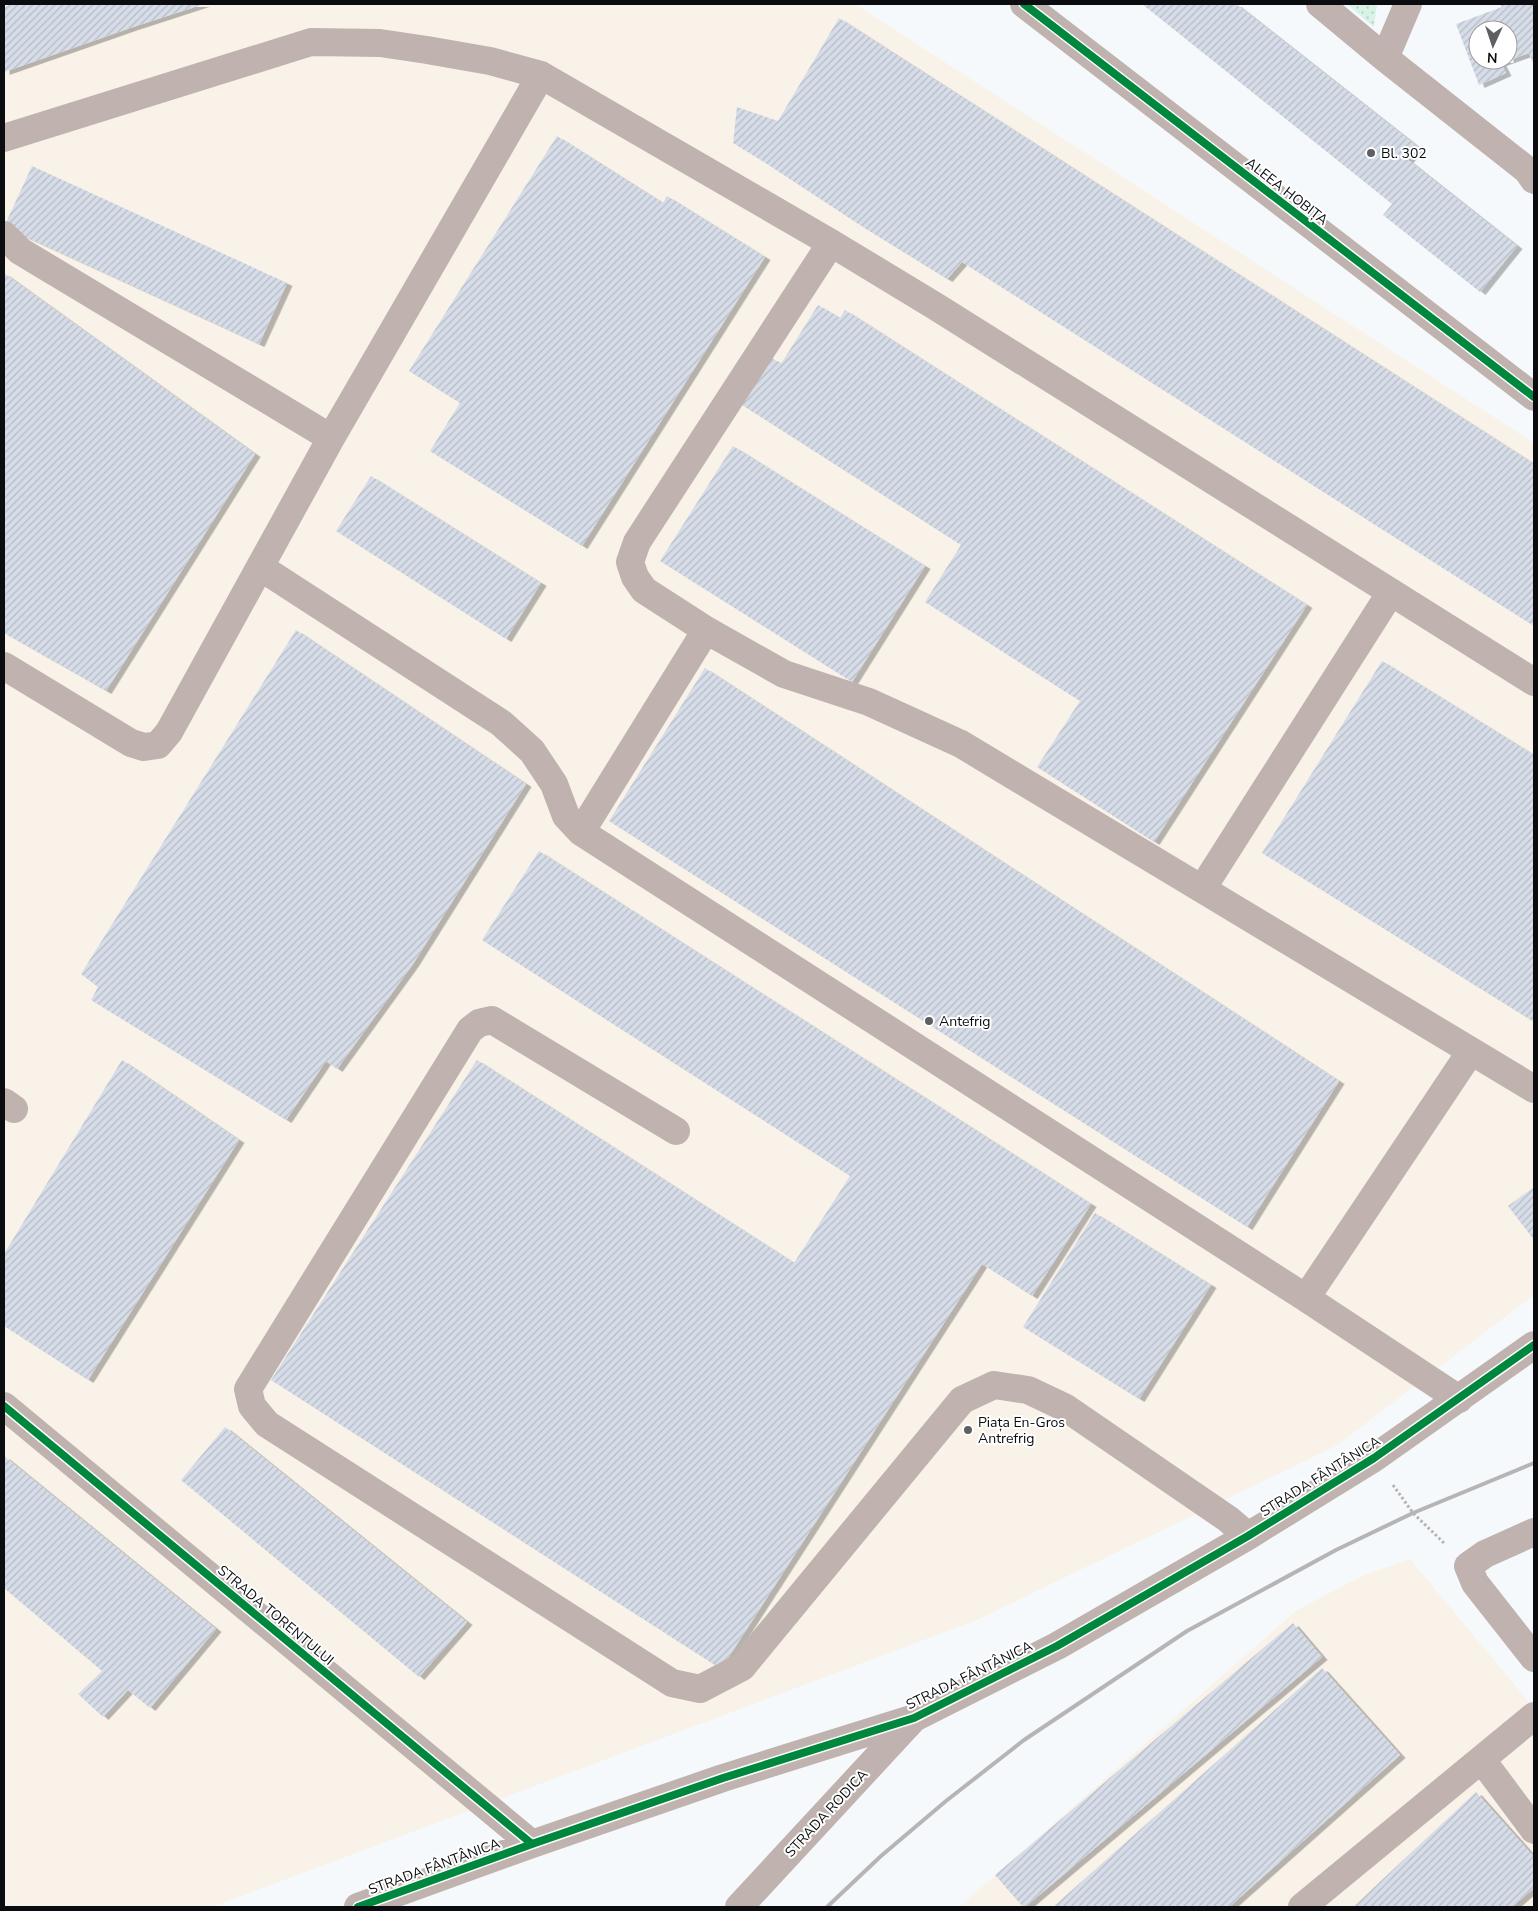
<svg xmlns="http://www.w3.org/2000/svg" width="1538" height="1911" font-family="'Nunito Sans',sans-serif">
  <defs>
    <pattern id="park-dots" width="8" height="8" patternUnits="userSpaceOnUse" patternTransform="scale(1.25)"><rect width="8" height="8" fill="#d8f2e6"/><path d="M2 2h.1M6 6h.1" fill="none" stroke="#b8cec4" stroke-width="1.8" stroke-linecap="round"/></pattern>
    <pattern id="building-hatch" width="6" height="6" patternUnits="userSpaceOnUse" patternTransform="scale(1.25)"><rect width="6" height="6" fill="#d6dde8"/><path d="M-1 1l2-2M0 6l6-6M5 7l2-2" fill="none" stroke="#b6bcc6"/></pattern>
    <filter id="shadow"><feDropShadow dx="5.5" dy="3" stdDeviation="0" flood-color="#0004"/></filter>
  </defs>
  <rect width="100%" height="100%" fill="#f6f9fc"/>
  <path fill="#f8f2e8" d="M4 4H855L1534 443V1295L1336 1446 977 1620 212 1907H4Z
    M1410 1559 1534 1708V1907H959L1297 1610 1362 1576Z"/>
  <path fill="url(#park-dots)" d="M1347 4H1377L1374 27Z"/>
  <path fill="url(#building-hatch)" fill-rule="evenodd" filter="url(#shadow)" d="M12 4H204L133 27 4 72V7Z
    M1142 4H1236L1418 147 1408 160 1517 246 1480 292 1383 215 1392 204Z
    M1500 4H1534V65L1529 53 1501 63 1506 73 1479 85 1456 24 1502 7ZM1478 30H1508V60H1478Z
    M839 18 1534 464V626L962 262 947 279 863 227 764 162 733 143 737 107 778 121Z
    M557 136 663 203 667 196 765 257 582 546 430 451 460 403 409 371Z
    M32 166 287 283 259 344 4 227Z
    M4 273 255 454 106 691 4 633Z
    M818 305 840 318 845 310 1307 605 1154 842 1037 767 1080 701 925 602 961 545 742 405 772 358 781 364Z
    M733 446 925 566 852 682 660 561Z
    M371 476 541 583 506 639 336 531Z
    M296 630 526 784 413 964 337 1069 326 1061 286 1120 91 1000 98 987 81 974Z
    M1382 661 1534 755V1022L1262 853Z
    M705 668 1339 1081 1247 1227 609 821Z
    M539 851 1091 1204 1032 1296 982 1264 721 1669 271 1380 477 1060 794 1263 850 1176 482 940Z
    M122 1060 239 1140 88 1380 4 1326V1254Z
    M1534 1187V1240L1508 1206Z
    M1095 1213 1211 1285 1139 1399 1023 1327Z
    M225 1427 467 1622 419 1677 181 1480Z
    M4 1456 216 1629 150 1708 128 1690 103 1717 78 1694 102 1671 4 1588Z
    M1293 1623 1322 1657 1025 1907H1023L995 1875Z
    M1322 1668 1400 1755 1229 1907H1053Z
    M1476 1792 1534 1857V1888L1512 1907H1353Z"/>
  <g fill="none" stroke-linecap="round" stroke-linejoin="round">
    <path stroke="#b8b1ae" stroke-width="3" stroke-dasharray="2.5 2.5" stroke-linecap="butt" d="M1393 1485 1413 1513 1445 1544"/>
    <path stroke="#c0b3af" stroke-width="28" d="M1024 4 1534 397
      M1320 4 1385 58 1527 170 1534 180
      M1385 58 1408 4
      M4 138 311 42 380 43 427 50 490 61 541 75 831 243 935 306 1534 682
      M4 235 20 251 331 438
      M831 243 637 542 630 562 635 577 644 590 706 630 784 674 869 702 961 744 1202 889
      M260 567 501 723 532 751 554 784 566 816 581 832 1306 1298 1459 1399
      M1391 592 1202 889 1534 1089
      M4 666 131 743 144 747 158 745 169 732 331 438 541 75
      M581 832 706 630
      M4 1102 14 1109
      M676 1131 492 1020 479 1023 470 1030 248 1389 252 1406 267 1424 672 1683 700 1689 742 1667 962 1400 994 1385 1028 1390 1066 1408 1228 1519 1248 1536
      M1306 1298 1471 1051
      M4 1406 532 1844
      M1534 1532 1485 1554 1468 1566 1475 1583 1534 1658
      M1482 1760 1534 1830
      M358 1907 532 1844 723 1778 914 1718 1057 1646 1248 1536 1374 1458 1534 1345
      M739 1907 913 1719
      M1302 1907 1534 1716"/>
    <path stroke="#b7b4b5" stroke-width="4" d="M827 1907 881 1856 946 1801 1024 1740 1187 1631 1336 1550 1413 1513 1534 1463"/>
    <g stroke="#fff" stroke-width="11">
      <path id="cycleway" d="M1024 4 1534 397
        M4 1406 532 1844
        M358 1907 532 1844 723 1778 914 1718 1057 1646 1248 1536 1374 1458 1534 1345"/>
    </g>
    <use href="#cycleway" stroke="#00873e" stroke-width="8"/>
  </g>
  <g fill="#5d5f62" stroke="#fff" stroke-width="2">
    <circle cx="1371" cy="153" r="5"/>
    <circle cx="929" cy="1021" r="5"/>
    <circle cx="968" cy="1430" r="5"/>
  </g>
  <g text-anchor="middle" stroke-width="4" stroke-linejoin="round" paint-order="stroke">
    <g font-size="14" fill="#0a0c0f" stroke="#fff" text-anchor="start">
      <text x="1381" y="158">Bl. 302</text>
      <text x="939" y="1026">Antefrig</text>
      <text x="978" y="1427">Piața En-Gros<tspan x="978" dy="16">Antrefrig</tspan></text>
    </g>
    <g font-size="14" fill="#0a0c0f" stroke="#fff">
      <text transform="translate(1287 191) rotate(38)" y="5">ALEEA HOBIȚA</text>
      <text transform="translate(1320 1476) rotate(-32)" y="5">STRADA FÂNTÂNICA</text>
      <text transform="translate(276 1615) rotate(40)" y="5">STRADA TORENTULUI</text>
      <text transform="translate(969 1675) rotate(-26)" y="5">STRADA FÂNTÂNICA</text>
      <text transform="translate(826 1813) rotate(-47)" y="5">STRADA RODICA</text>
      <text transform="translate(434 1866) rotate(-20)" y="5">STRADA FÂNTÂNICA</text>
    </g>
  </g>
  <rect width="1538" height="1911" fill="none" stroke="#0a0c0f" stroke-width="10"/>
  <g transform="translate(1493 45) rotate(183)"><circle r="24" fill="#ffffff" stroke="#9d9e9f"/>
  <path d="M0-4L9 19L0 12L-9 19Z" fill="#5d5f62"/>
  <text y="-8" font-size="14" font-weight="bold" text-anchor="middle" fill="#0a0c0f">N</text>
  </g>
</svg>
